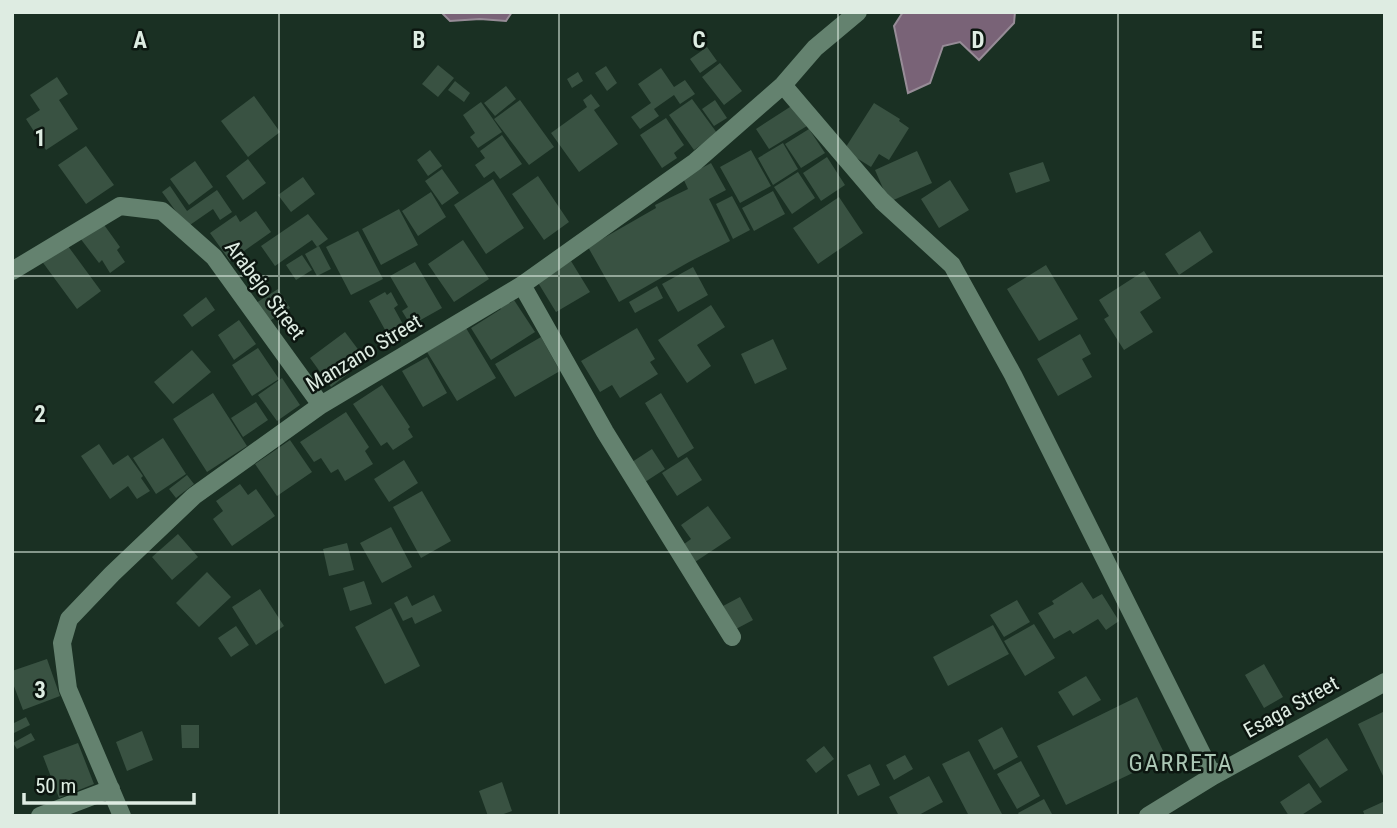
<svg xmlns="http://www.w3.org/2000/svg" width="1397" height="828" font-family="'Roboto Condensed',sans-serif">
  <rect width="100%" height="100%" fill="#1a3023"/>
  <path fill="#796377" stroke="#978c97" stroke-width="2" d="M441 12H512L506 21 480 19 450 21Z
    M903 12H1015L1014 23 979 60 960 42 943 46 930 83 908 93 894 26Z"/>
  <path fill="#395242" d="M707 47 717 61 700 73 690 59Z
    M720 63 742 91 724 105 702 77Z
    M438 65 454 78 438 97 422 84Z
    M606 66 617 83 607 91 595 73Z
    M661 68 674 87 685 80 695 94 680 104 674 95 654 109 659 116 640 129 631 117 651 103 638 84Z
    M578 72 583 81 572 88 567 79Z
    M57 77 68 94 59 100 78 129 46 150 26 119 40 110 30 95Z
    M455 81 470 93 464 102 448 90Z
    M506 86 516 99 495 116 484 103Z
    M591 94 600 106 594 110 618 144 579 172 551 133 587 107 583 100Z
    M254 96 280 132 248 157 221 121Z
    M692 99 717 133 694 150 669 115Z
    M520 100 554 147 529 165 494 119Z
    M715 100 727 118 714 126 702 109Z
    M481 102 502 132 478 148 470 137 475 133 463 115Z
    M874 103 900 119 899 121 909 128 889 160 879 154 871 167 844 150Z
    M793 105 807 126 769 149 756 129Z
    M666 118 684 145 674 153 677 158 662 168 640 135Z
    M809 129 825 153 801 168 785 144Z
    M502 135 522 164 500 179 494 171 484 178 475 165 485 158 480 151Z
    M783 143 798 169 773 185 758 158Z
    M86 146 114 185 86 204 58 165Z
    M430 150 442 166 428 176 417 160Z
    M751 150 771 186 740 203 720 167Z
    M917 151 932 183 889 202 875 170Z
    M827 157 845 185 821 201 803 173Z
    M248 159 266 183 243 200 226 176Z
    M195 161 213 187 189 205 170 179Z
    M1043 162 1050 181 1016 193 1009 173Z
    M711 163 726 190 709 199 730 241 689 262 619 302 588 247 656 208 655 205 688 189 683 178Z
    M442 169 459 193 442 205 425 181Z
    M798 172 815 198 792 214 774 187Z
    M538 176 569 222 544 240 512 194Z
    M303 177 315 194 291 212 278 195Z
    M493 179 524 228 486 254 454 205Z
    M950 180 969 210 939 228 921 199Z
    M170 186 187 211 217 190 232 212 220 220 213 209 187 227 162 192Z
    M773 191 785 214 754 231 742 208Z
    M431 192 446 217 418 236 402 211Z
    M732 196 750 230 733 239 716 204Z
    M839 197 863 233 818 264 793 228Z
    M399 209 418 245 381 265 362 229Z
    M256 211 271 232 230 261 210 233 236 215 240 222Z
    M308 214 328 239 317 247 312 240 275 266 261 246Z
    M102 222 120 247 117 250 125 262 110 273 102 260 99 263 80 238Z
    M358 231 383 279 351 295 326 247Z
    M1200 231 1213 252 1179 275 1165 254Z
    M463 240 489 279 454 302 428 264Z
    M65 242 101 291 77 309 41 260Z
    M319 246 331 269 317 276 305 254Z
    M302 255 312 270 296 280 286 265Z
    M571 261 590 292 556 312 537 281Z
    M415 262 442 308 417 322 416 321 410 324 402 311 408 307 390 276Z
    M1046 265 1078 319 1039 341 1007 289Z
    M693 267 708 295 678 312 662 284Z
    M1144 271 1161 298 1140 312 1153 332 1124 350 1104 319 1109 316 1099 300Z
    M657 286 663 298 635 313 629 302Z
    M278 289 290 308 268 322 256 303Z
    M385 292 387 295 391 292 398 305 394 308 405 328 389 337 369 301Z
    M206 297 215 310 192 327 183 315Z
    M507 297 510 303 514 300 535 332 491 360 471 328 501 309 498 303Z
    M711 305 725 327 697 345 711 366 687 383 658 340Z
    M239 320 256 344 234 360 218 335Z
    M466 328 496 378 457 401 427 352Z
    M637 328 655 359 650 362 658 374 620 398 612 385 600 392 581 361Z
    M345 332 366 360 331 387 310 358Z
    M1080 334 1091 354 1082 359 1092 377 1058 396 1037 359Z
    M541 337 560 371 515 397 495 364Z
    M773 339 787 369 755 384 741 354Z
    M258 348 279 379 252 396 232 365Z
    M192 350 211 372 173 404 154 382Z
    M427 357 447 393 423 407 402 371Z
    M282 378 300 405 277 421 258 395Z
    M382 385 410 427 408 429 413 437 393 450 387 442 381 446 353 404Z
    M213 393 247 446 207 472 173 419Z
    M661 393 694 448 678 458 645 403Z
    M256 402 268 420 243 437 231 418Z
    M346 412 369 447 365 451 373 464 345 481 338 469 331 473 321 458 314 462 300 442Z
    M163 438 186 474 156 494 133 458Z
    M290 440 312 472 277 496 255 464Z
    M99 444 113 465 128 455 143 476 141 478 150 491 137 499 128 486 110 499 81 456Z
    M652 449 665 469 645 482 632 462Z
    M687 457 702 480 677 496 662 473Z
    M404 460 418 483 389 502 374 479Z
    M187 475 194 484 176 498 169 489Z
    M240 484 248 495 256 489 275 516 232 546 213 519 223 511 216 501Z
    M422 491 451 541 421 558 393 507Z
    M708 506 731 538 692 564 680 547 691 539 681 525Z
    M391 527 412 567 382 583 360 543Z
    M178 534 198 557 172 580 152 557Z
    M347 543 354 570 329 576 323 549Z
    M207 572 231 597 199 627 176 603Z
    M364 581 372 604 350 611 343 588Z
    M1082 582 1093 599 1102 594 1119 621 1106 630 1098 619 1073 634 1070 630 1054 639 1038 613 1054 604 1052 601Z
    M260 589 284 626 256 645 232 607Z
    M434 595 442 611 415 624 412 617 403 621 394 603 407 596 412 606Z
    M740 597 753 620 736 629 723 606Z
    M1017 600 1030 622 1004 637 990 615Z
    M391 608 420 666 385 684 355 627Z
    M1034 624 1055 658 1025 676 1004 641Z
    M993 625 1009 654 948 686 933 657Z
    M236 626 249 645 231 657 218 638Z
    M47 659 60 696 23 710 12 681V671Z
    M1264 664 1283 697 1264 708 1245 675Z
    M1086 676 1101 700 1073 716 1058 692Z
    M1137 697 1166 757 1066 805 1037 746Z
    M1385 711V780L1358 724Z
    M26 717 30 725 12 734V724Z
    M181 725H199V748H182Z
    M1002 727 1018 757 994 770 978 740Z
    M142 731 153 760 127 771 116 742Z
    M31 733 35 740 17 749 13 743Z
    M1327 738 1348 770 1320 788 1298 756Z
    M78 743 94 784 59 798 43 756Z
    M824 746 834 759 816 773 806 760Z
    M969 751 1003 816H969L942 764Z
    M905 755 913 769 894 780 886 765Z
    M1021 761 1040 796 1017 809 997 774Z
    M870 764 880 785 858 796 847 775Z
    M929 776 943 802 917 816H899L889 797Z
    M502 782 512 811 498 816H488L479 791Z
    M1309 783 1322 802 1300 816H1289L1280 802Z
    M1044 799 1053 816H1020L1018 813Z
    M1385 801V816H1365L1363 811Z"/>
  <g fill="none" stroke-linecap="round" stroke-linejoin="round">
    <path stroke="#64826f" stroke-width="18" d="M783 85 882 201 952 265 1013 375 1213 776
      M12 271 120 206 162 211 214 257 321 405
      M522 285 605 432 732 637
      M40 816 111 789
      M122 816 68 689 62 643 69 619 112 574 194 496 321 405 522 285 695 162 783 85 815 48 858 12
      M1148 816 1213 776 1385 682"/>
  </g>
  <path fill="none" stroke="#deece2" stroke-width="2" stroke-opacity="0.55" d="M279 12V816M559 12V816M838 12V816M1118 12V816M12 276H1385M12 552H1385"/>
  <g text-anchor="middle" stroke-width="5" stroke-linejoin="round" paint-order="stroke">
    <g font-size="21" fill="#deece2" stroke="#0c1610">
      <text transform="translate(265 290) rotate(53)" y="7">Arabejo Street</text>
      <text transform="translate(364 353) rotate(-31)" y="7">Manzano Street</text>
      <text transform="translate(1291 707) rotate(-29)" y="7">Esaga Street</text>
    </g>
    <g font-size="24" letter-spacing="2" fill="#abc6b4" stroke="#0c1610">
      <text x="1181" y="771">GARRETA</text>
    </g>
  </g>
  <g font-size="23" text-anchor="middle" font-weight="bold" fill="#deece2" stroke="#0c1610" stroke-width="5" stroke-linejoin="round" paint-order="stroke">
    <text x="140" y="48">A</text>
    <text x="419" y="48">B</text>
    <text x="699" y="48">C</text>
    <text x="978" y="48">D</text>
    <text x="1257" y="48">E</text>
    <text x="40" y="146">1</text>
    <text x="40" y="422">2</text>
    <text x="40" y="698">3</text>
  </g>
  <rect width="1397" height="828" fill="none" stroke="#deece2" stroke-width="28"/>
  <path d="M24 793v10h170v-10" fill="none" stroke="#deece2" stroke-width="3.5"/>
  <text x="35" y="793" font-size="21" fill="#deece2" stroke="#0c1610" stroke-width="5" paint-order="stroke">50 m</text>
</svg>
